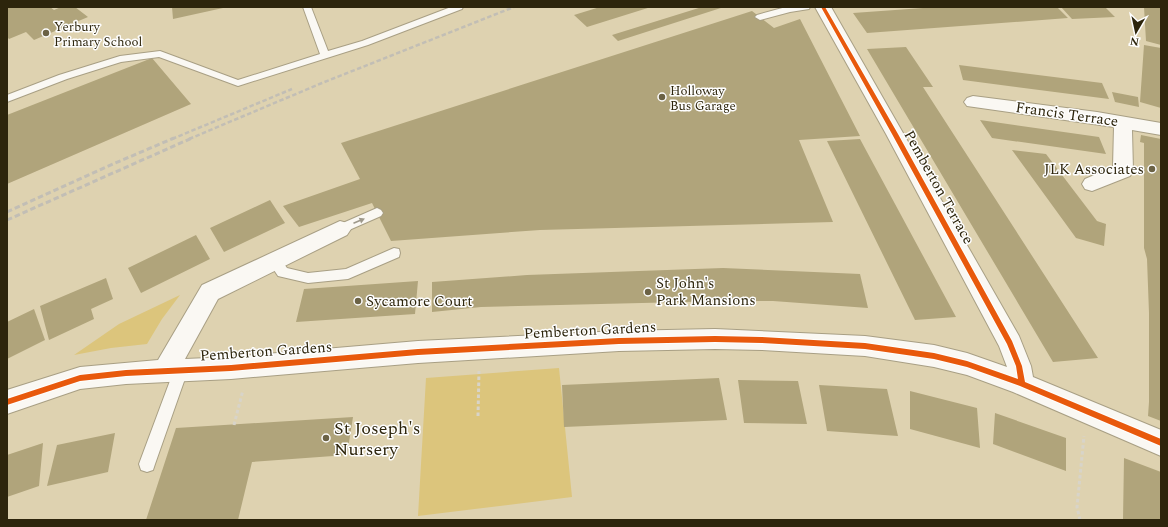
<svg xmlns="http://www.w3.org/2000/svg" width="1168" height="527" font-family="Spectral,serif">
  <rect width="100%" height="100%" fill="#ded2b0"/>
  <path fill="#dcc57c" d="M180 295 162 319 147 344 111 348 74 355 119 324Z
    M559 368 572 497 418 516 426 378Z"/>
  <path fill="#b0a47b" d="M7 7H50L54 10 61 7H75L88 17 34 40 26 32 9 39 7 37Z
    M172 7H223V8L173 19Z
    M600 7H651L587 27 574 15Z
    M702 7H724L618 41 612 35Z
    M937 7H1057L1068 18 867 33 853 13Z
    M1061 7H1105L1115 17 1072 19Z
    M1144 7H1161V45L1146 41Z
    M752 11 774 28 800 19 860 136 799 140 833 222 540 230 391 241 372 203 299 227 283 206 360 179 341 143Z
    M1144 45 1161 48V108L1140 102Z
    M906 47 933 87H923L1098 358 1053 362 867 49Z
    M152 58 191 104 7 184V115Z
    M959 65 1102 83 1109 99 963 80Z
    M1112 92 1138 97 1139 107 1115 102Z
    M980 120 1099 137 1106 154 992 138Z
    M1141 135 1161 139V421L1148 416 1149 402V313L1147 259 1144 248V143L1140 142Z
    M860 139 874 165 956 317 915 320 827 141Z
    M1012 150 1046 154 1097 221 1106 224 1104 246 1076 238Z
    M270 200 285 223 224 252 210 228Z
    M196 235 210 259 141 293 128 268Z
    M723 268 860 274 868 308 773 301H724L481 307 432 312V282L527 275Z
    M106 278 113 299 91 309 94 319 49 340 40 306Z
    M418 281 415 314 296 322 304 289Z
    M34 309 45 340 7 359V322Z
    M719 378 727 420 564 427 562 385Z
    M738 380 798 381 807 424 744 423Z
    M819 385 887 389 898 436 827 431Z
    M910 391 977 408 980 448 910 429Z
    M995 413 1066 438V471L993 444Z
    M353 417 347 455 252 462 238 520H146L176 428Z
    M115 433 108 472 47 486 57 445Z
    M43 443 39 486 7 497V455Z
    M1124 458 1161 472V520H1123Z"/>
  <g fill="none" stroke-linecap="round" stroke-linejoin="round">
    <g stroke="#a89f84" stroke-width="2">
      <path id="service" d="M303 7H311L328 51 362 41 451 7H463L462 9 368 45 238 86 159 57 121 62 67 79 7 102V95L59 75 120 56 160 51 238 80 320 54Z
        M786 7H810L809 9 790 12 760 20 755 17 757 15Z
        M377 208 381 210 383 213 381 216 340 234 336 232 334 229 336 226Z
        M394 248 399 249 400 253 399 257 348 279 308 283 278 276 268 261 269 257 274 256 279 257 287 268 308 273 346 269Z
        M181 363 186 365 188 370 155 464 153 470 147 472 141 470 139 464 174 370 176 365Z"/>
    </g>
    <g stroke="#a89f84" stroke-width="2">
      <path id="minor" d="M815 7H831L1019 336 1031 366 1033 377 1161 430V456L1013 392 967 375 934 367 865 356 762 350 715 349 619 351 418 363 231 379 126 384 80 389 7 414V390L80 367 158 360 202 285 340 221 347 223 351 229 347 235 218 299 185 359 231 357 418 341 619 331 715 329 865 336 934 345 967 353 1007 367 999 346 886 134Z
        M973 96 1097 112 1161 123V135L1132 130 1133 171 1130 176 1092 191 1085 189 1082 184 1085 179 1113 167 1114 127 967 106 964 102 967 98Z"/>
    </g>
    <path stroke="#d8d4c9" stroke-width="3" stroke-dasharray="3.5 2.5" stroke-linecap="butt" d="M478 416 479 371
      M234 425 243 390
      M1080 520 1077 507 1084 436"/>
    <use href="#service" fill="#faf8f3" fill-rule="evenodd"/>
    <use href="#minor" fill="#faf8f3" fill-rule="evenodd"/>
    <path stroke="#c2beb5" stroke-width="2.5" stroke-dasharray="4.5 2.5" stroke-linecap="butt" d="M172 139 292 89
      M189 139 322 83 514 7"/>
    <path stroke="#c2beb5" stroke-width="3" stroke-dasharray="5.5 3" stroke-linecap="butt" d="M7 212 106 167 174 138
      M7 220 192 138"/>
    <g stroke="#fefefe" stroke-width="2">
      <path id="cycleway" d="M821 7H825L898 134 1012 341 1022 366 1025 382 1161 439V446L1020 386 967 367 934 359 865 349 762 343 715 342 619 344 418 355 231 371 126 376 80 381 7 405V399L80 375 126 370 231 365 418 349 619 338 715 336 762 337 865 343 934 353 967 361 1018 379 1016 366 1007 344 892 134Z"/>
    </g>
    <use href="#cycleway" fill="#e8590c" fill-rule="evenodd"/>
  </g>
  <defs><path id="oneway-solid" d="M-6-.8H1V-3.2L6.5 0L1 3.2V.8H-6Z"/></defs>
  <use fill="#9e998b" href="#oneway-solid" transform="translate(359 221) rotate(-23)"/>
  <g fill="#6b6245" stroke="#fefefe" stroke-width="1.5">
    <circle cx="46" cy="33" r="4"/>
    <circle cx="662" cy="97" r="4"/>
    <circle cx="1152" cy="169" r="4"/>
    <circle cx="648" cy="292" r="4"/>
    <circle cx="358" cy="301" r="4"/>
    <circle cx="326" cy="438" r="4"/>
  </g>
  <g text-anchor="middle" stroke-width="3" stroke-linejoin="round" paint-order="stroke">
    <g font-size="13" fill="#2d250c" stroke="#fefefe" text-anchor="start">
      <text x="54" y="31">Yerbury<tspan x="54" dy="15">Primary School</tspan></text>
      <text x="670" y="95">Holloway<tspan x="670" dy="15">Bus Garage</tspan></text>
    </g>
    <g font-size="15" fill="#2d250c" stroke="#fefefe">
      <text transform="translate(1067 114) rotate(8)" y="5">Francis Terrace</text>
      <text transform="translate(939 187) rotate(61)" y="5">Pemberton Terrace</text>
      <text transform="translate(590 330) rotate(-3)" y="5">Pemberton Gardens</text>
      <text transform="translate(266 351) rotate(-4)" y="5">Pemberton Gardens</text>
    </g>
    <g font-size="15" fill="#2d250c" stroke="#fefefe" text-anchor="start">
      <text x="1144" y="174" text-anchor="end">JLK Associates</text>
      <text x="656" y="288">St John's<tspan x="656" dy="17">Park Mansions</tspan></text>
      <text x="366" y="306">Sycamore Court</text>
    </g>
    <g font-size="18" fill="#2d250c" stroke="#fefefe" text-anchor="start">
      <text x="334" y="434">St Joseph's<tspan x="334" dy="21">Nursery</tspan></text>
    </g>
  </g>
  <rect width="1168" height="527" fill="none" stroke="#2d250c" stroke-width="16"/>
  <g transform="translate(1136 32) rotate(189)" stroke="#fefefe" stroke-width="3" paint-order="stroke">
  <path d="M0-3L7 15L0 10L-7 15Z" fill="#2d250c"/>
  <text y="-6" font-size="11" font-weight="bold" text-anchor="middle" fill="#2d250c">N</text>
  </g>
</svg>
